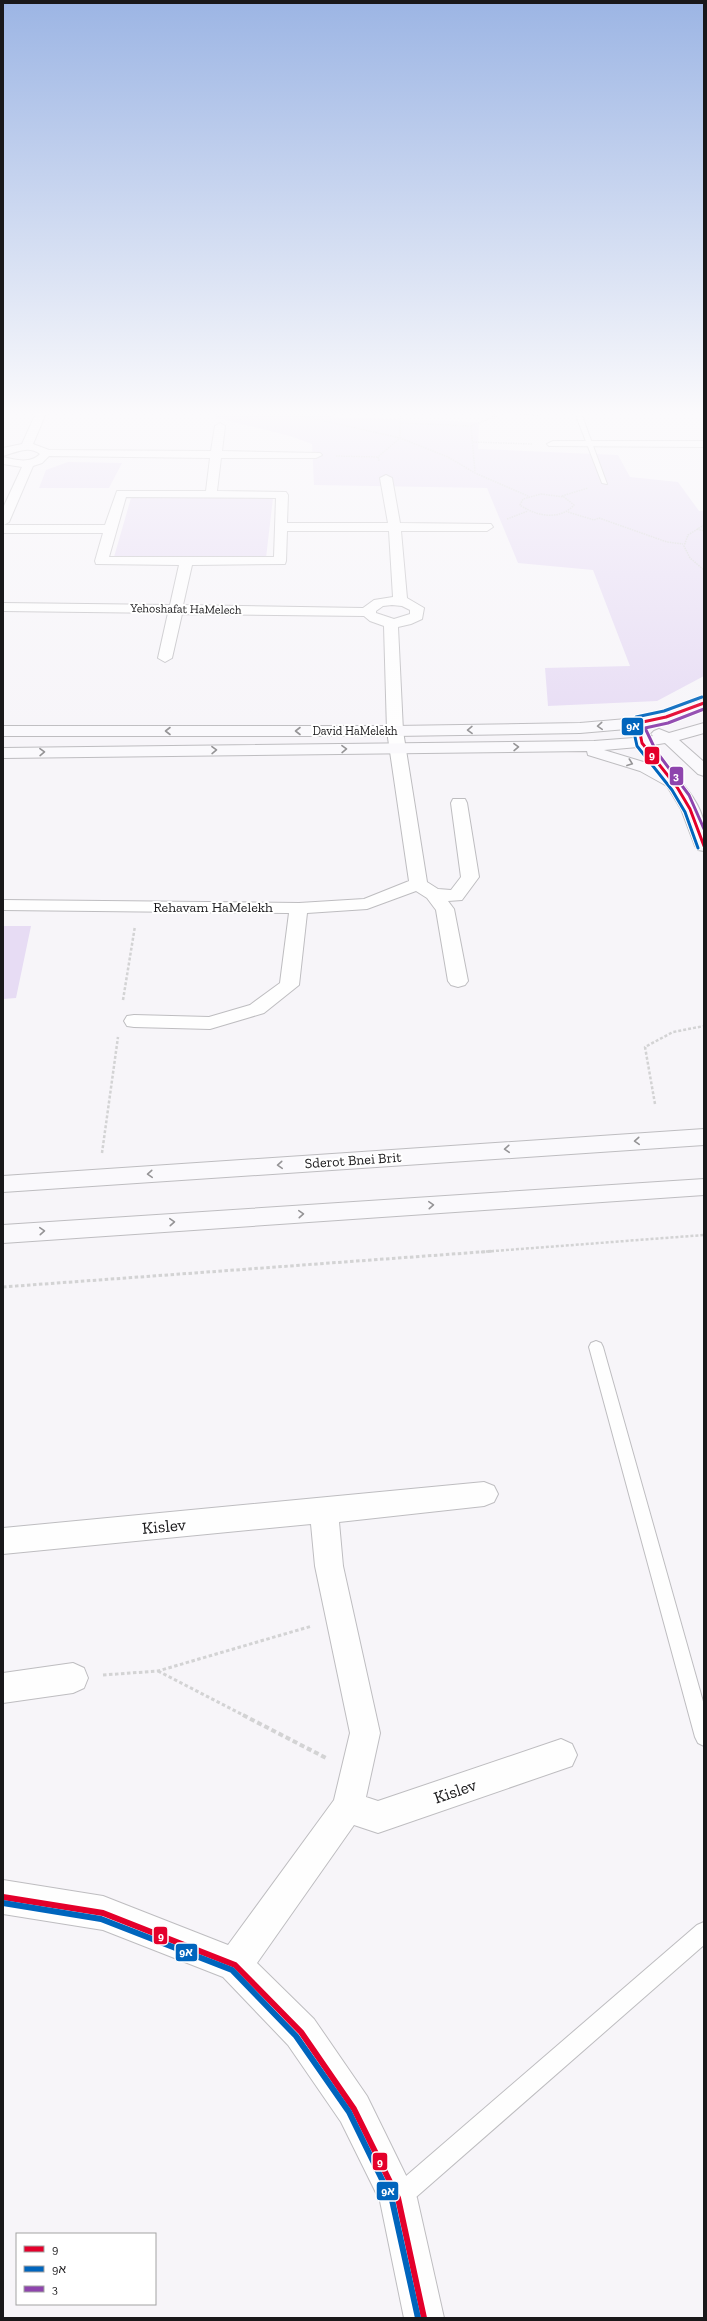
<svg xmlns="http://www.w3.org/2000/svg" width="707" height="2321" font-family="'Zilla Slab','Noto Sans Hebrew',serif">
  <rect width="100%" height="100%" fill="#f7f5f9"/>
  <path fill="#e7dcf4" d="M215 413H328L333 417 479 422 478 449 618 455 630 477 678 482 699 511H704V676L657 701 548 706 545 668 630 666 593 570 518 563 487 488 314 485 312 444 290 436 217 418Z
    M68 462 122 463 109 488H39L46 470Z
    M131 498H273L266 558 114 557Z
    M3 926H31L16 998 3 999Z"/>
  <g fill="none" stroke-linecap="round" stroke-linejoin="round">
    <g stroke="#bebdc0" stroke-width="2">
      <path id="lane" d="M514 413H540L537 415Z
        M575 413H581L607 484 602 483Z
        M596 1341 601 1343 603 1347 704 1705V1746L698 1743 695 1737 589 1347 591 1343Z
        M704 1922V1945L407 2205 399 2208 391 2205 388 2197 391 2189 697 1925Z"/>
    </g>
    <g stroke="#bebdc0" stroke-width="2">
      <path id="street" d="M36 413H46L33 444 49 450 211 451 215 426 220 423 225 426 222 451 320 453 322 455 316 458H221L217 491 286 492 288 495 287 523H388L380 478 386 475 392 478 400 523 491 524 493 527 487 531H401L407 598 424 608 422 619 411 624 398 627 403 731 427 882 438 889 451 890 461 877 451 803 453 799H465L467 803 479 877 462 900 448 901 454 909 468 981 465 985 458 987 451 985 448 981 436 910 427 898 416 891 367 909 307 913 299 985 264 1013 210 1029 134 1027 127 1026 124 1021 127 1016 134 1015 209 1017 250 1005 280 983 289 913 3 910V900L299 903 364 899 409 881 387 731 384 626 370 621 364 616 182 614 172 658 165 662 158 658 168 613 3 611V603L170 605 179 565 96 564 95 561 103 533H3V508L22 467 3 464V457C16 460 30 464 40 454 28 445 15 453 3 456V448L22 444ZM49 456 210 458 206 491H117L105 525H4L9 522 33 466 42 463ZM126 497 276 498 274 557H109ZM287 531H389L393 597 374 600 363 608 183 605 192 565 285 564 286 561ZM392 605 402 606 410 610V614L394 619 376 613V611L383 606Z
        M553 441H704V447L549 446 547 444Z
        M484 1482 494 1486 498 1494 494 1502 484 1506 339 1522 343 1566 380 1733 366 1797 378 1801 561 1739 572 1744 577 1755 572 1766 378 1833 354 1825 257 1963 314 2019 367 2096 417 2198 444 2318H404L380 2201 341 2122 288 2045 223 1977 103 1930 3 1914V1880L103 1896 228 1945 334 1800 350 1733 315 1566 311 1524 3 1554V1528Z
        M73 1663 84 1668 88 1678 84 1688 73 1693 3 1703V1673Z"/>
    </g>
    <g stroke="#bebdc0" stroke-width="2">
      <path id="secondary" d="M704 699V708L671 720 638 728 580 733 395 736H3V726H395L580 723 638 718 662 713Z
        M704 723V733L679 740 704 762V776L698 774 665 743 653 745C667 772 698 792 704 823 706 832 704 842 704 851L698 850 695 846 681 809 667 786 640 771 588 755 587 751 3 758V748L594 741 634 738 632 732 635 729H645L649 737 653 736 651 734 654 731 659 729 669 733ZM638 747 650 764 604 750Z
        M704 1129V1145L3 1192V1176Z
        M704 1179V1195L3 1243V1225Z"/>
    </g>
    <path stroke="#d3d3d4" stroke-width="1.5" stroke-dasharray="1.5 1" stroke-linecap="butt" d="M247 413 267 416 282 413
      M290 413 400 438 448 457 475 473 528 496
      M237 420 254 415
      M400 423 471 426 475 472
      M471 426 499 415
      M473 442 533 444
      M336 456 378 457
      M379 461 378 457 400 438V413
      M541 494 564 497 574 505C560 521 535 516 520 505L523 499Z
      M562 496 588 488
      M568 512 594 520 599 518 667 542 683 544
      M507 519 528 511
      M704 525 688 535 684 546 690 558 704 570
      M697 529 704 531"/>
    <path stroke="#d3d3d4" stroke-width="2.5" stroke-dasharray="3 2" stroke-linecap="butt" d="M123 1000 135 926
      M655 1104 645 1047 673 1032 704 1026
      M102 1153 118 1037
      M481 1252 704 1235"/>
    <path stroke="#d3d3d4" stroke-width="3" stroke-dasharray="3.5 2.5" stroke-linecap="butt" d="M3 1287 494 1251
      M158 1671 245 1716
      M103 1675 158 1671 312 1626"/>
    <path stroke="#d3d3d4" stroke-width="4" stroke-dasharray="5 3" stroke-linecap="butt" d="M243 1715 328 1759"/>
    <use href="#lane" fill="#fefefe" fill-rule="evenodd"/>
    <use href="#street" fill="#fefefe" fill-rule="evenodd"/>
    <use href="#secondary" fill="#faf9fc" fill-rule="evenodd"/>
    <g stroke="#fff" stroke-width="5">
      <path id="bus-1-far1" d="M704 703 666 717 638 723 642 743 677 787 690 809 704 846"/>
    </g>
    <g stroke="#fff" stroke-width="10">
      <path id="bus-1" d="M3 1897 103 1913 235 1965 301 2032 354 2109 398 2198 424 2318"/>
    </g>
    <g stroke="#fff" stroke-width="5">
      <path id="bus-2-far1" d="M698 848 685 812 672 790 637 746 632 723 636 717 664 711 702 697"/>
    </g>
    <g stroke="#fff" stroke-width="10">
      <path id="bus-2" d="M3 1903 101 1919 232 1970 296 2036 349 2112 392 2200 418 2318"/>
    </g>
    <g stroke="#fff" stroke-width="5">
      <path id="bus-3" d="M704 709 668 723 645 728 656 751 689 795 704 829"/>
    </g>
    <use href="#bus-1-far1" stroke="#e4002b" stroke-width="3"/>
    <use href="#bus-1" stroke="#e4002b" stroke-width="6"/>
    <use href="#bus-2-far1" stroke="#0065bd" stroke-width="3"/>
    <use href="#bus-2" stroke="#0065bd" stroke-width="6"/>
    <use href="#bus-3" stroke="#8e44ad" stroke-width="3"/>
  </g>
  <defs><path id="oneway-chevron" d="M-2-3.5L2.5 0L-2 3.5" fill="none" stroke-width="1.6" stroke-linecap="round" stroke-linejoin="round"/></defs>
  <g stroke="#959496">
    <use href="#oneway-chevron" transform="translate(600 726) rotate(176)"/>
    <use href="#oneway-chevron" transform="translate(470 730) rotate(179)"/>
    <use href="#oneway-chevron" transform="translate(168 731) rotate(180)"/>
    <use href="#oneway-chevron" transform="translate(298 731) rotate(180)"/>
    <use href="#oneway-chevron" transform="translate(516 747) rotate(-1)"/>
    <use href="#oneway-chevron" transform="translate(344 749) rotate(-1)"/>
    <use href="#oneway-chevron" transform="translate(214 750) rotate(-1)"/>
    <use href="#oneway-chevron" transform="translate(42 752) rotate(-1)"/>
    <use href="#oneway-chevron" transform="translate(630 763) rotate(20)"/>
    <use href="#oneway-chevron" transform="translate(637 1141) rotate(176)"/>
    <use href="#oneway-chevron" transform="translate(507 1149) rotate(176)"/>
    <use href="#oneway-chevron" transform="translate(280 1165) rotate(176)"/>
    <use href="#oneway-chevron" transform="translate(150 1174) rotate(176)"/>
    <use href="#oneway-chevron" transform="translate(431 1205) rotate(-4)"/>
    <use href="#oneway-chevron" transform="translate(301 1214) rotate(-4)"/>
    <use href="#oneway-chevron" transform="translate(172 1222) rotate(-4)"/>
    <use href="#oneway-chevron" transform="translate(42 1231) rotate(-4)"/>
  </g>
  <linearGradient id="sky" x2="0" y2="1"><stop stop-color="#9cb5e4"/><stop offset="0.56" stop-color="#fbfafc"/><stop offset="1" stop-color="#fbfafc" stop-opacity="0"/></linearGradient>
  <rect width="707" height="738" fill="url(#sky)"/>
  <g text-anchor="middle" stroke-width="4" stroke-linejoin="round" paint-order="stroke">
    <g font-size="12" fill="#19181a" stroke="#fff">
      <text transform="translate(186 609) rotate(1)" y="4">Yehoshafat HaMelech</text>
      <text x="355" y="735">David HaMelekh</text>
    </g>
    <g font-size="14" fill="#19181a" stroke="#fff">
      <text x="213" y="912">Rehavam HaMelekh</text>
      <text transform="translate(353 1160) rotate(-4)" y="5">Sderot Bnei Brit</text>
    </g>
    <g font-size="17" fill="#19181a" stroke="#fff">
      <text transform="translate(164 1526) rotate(-5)" y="6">Kislev</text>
      <text transform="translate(455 1791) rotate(-19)" y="6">Kislev</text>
    </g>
  </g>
  <g stroke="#fff" stroke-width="1.5">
    <rect x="621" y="717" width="23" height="19" rx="4" fill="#0065bd"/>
    <rect x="644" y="746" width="16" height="19" rx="4" fill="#e4002b"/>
    <rect x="669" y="766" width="15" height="20" rx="4" fill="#8e44ad"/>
    <rect x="153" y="1926" width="15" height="19" rx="4" fill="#e4002b"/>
    <rect x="175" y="1943" width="23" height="19" rx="4" fill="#0065bd"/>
    <rect x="372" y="2152" width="16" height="19" rx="4" fill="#e4002b"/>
    <rect x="376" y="2181" width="23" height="20" rx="4" fill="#0065bd"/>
  </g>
  <g font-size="11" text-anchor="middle" font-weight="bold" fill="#fff">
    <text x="633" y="730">9א</text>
    <text x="652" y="759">9</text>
    <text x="676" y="780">3</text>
    <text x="161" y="1940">9</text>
    <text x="186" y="1956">9א</text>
    <text x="380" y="2166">9</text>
    <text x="388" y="2195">9א</text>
  </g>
  <rect width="707" height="2321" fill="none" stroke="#19181a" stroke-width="8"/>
  <rect x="16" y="2233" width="140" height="72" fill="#ffffff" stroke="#a3a3a3"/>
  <rect x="24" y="2246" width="20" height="6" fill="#e4002b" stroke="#a3a3a3"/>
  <text x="52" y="2253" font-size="12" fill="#19181a">9</text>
  <rect x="24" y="2266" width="20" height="6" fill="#0065bd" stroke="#a3a3a3"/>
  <text x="52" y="2273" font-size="12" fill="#19181a">9א</text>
  <rect x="24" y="2286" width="20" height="6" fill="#8e44ad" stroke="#a3a3a3"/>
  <text x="52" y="2293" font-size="12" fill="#19181a">3</text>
</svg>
